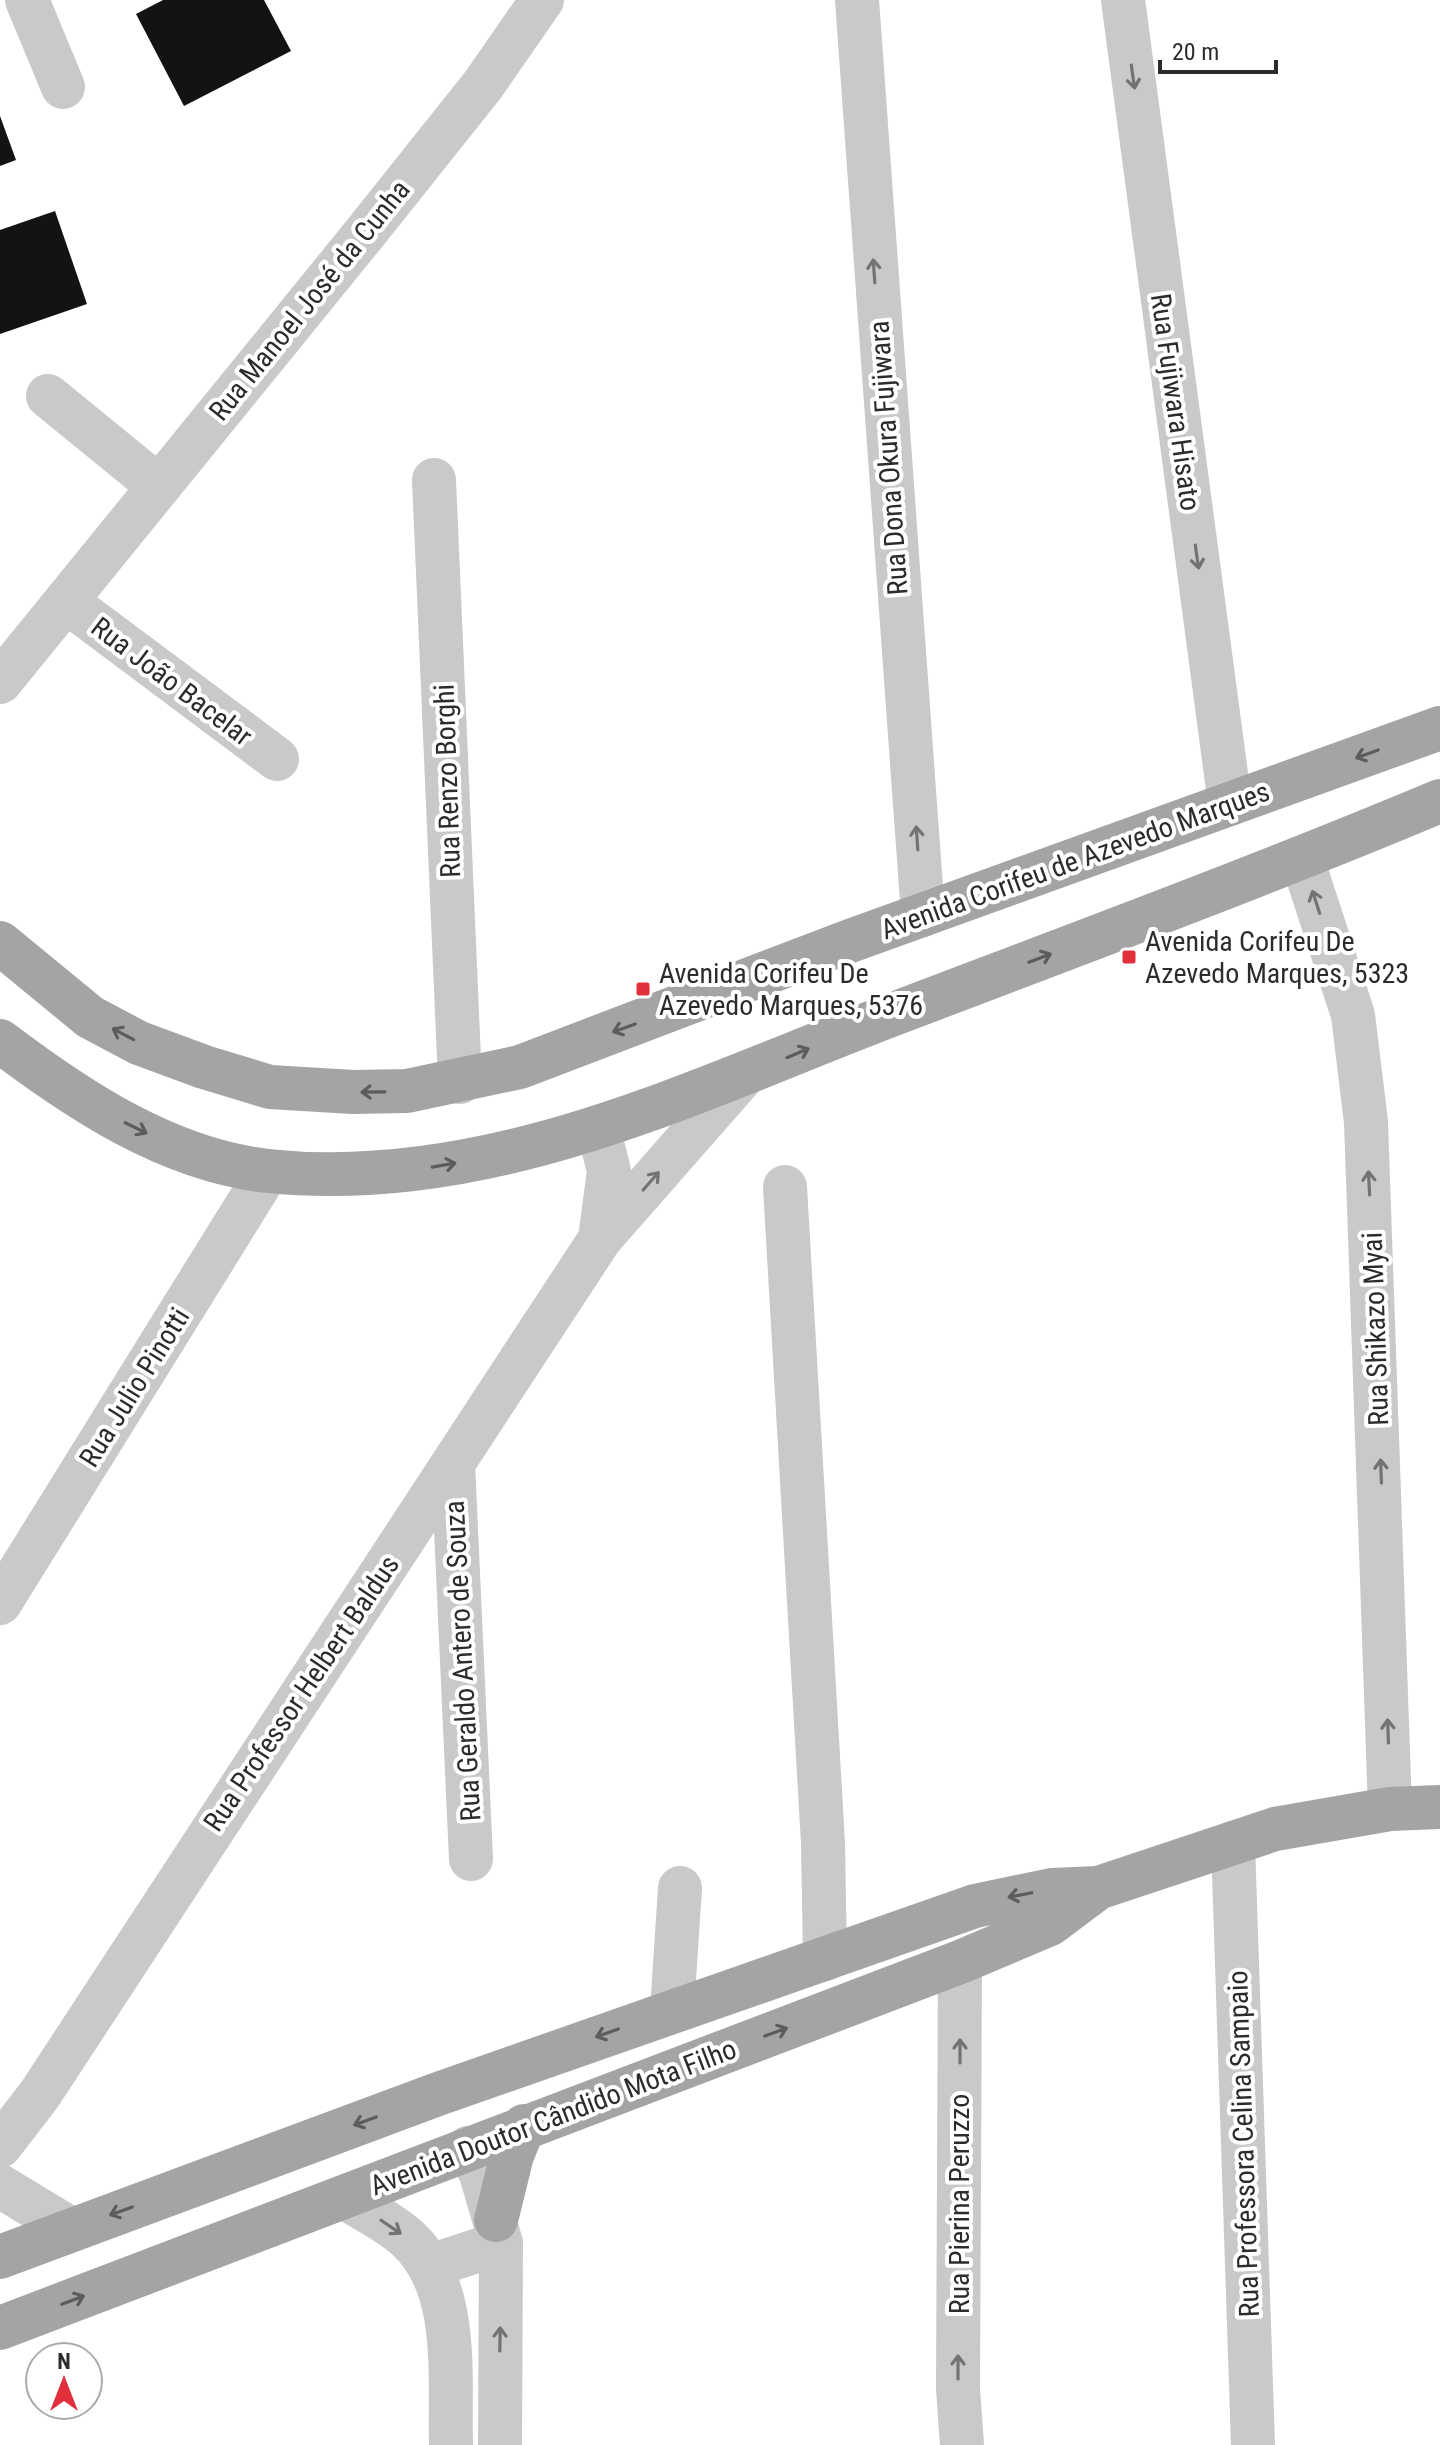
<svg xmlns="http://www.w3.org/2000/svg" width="1440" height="2445" font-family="'Roboto Condensed',sans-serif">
  <rect width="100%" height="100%" fill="#fff"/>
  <path fill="#131313" d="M163 0H264L291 51 184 106 136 14Z
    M0 116 16 160 0 166Z
    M55 211 87 304 0 334V230Z"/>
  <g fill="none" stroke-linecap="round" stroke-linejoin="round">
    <path stroke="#c9c9c9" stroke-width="44" d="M27 0 63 87
      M857 0 923 915
      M1123 0 1230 804
      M48 396 157 485
      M434 480 460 1082
      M67 602 277 759
      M0 682 365 233 483 85 542 0
      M1302 859 1353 1015 1366 1122 1390 1809
      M598 1127 609 1171 600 1239
      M785 1187 823 1843 825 1959
      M453 1463 471 1859
      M0 1603 268 1171
      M1233 1843 1253 2445
      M960 1962 958 2388 962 2445
      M672 2010 680 1888
      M0 2146 40 2094 600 1239 742 1077
      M468 2148 481 2174 501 2243 500 2445
      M0 2186 71 2229
      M344 2197C364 2210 388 2221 407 2238 461 2286 449 2379 451 2445
      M430 2266 501 2243"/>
    <path stroke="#a4a4a4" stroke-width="44" d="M0 943 90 1017 139 1043 204 1067 270 1087 353 1092 407 1091 520 1067 850 941 1440 728
      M0 1041C78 1100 168 1160 268 1171 492 1194 696 1089 899 1012 1080 943 1261 876 1440 801
      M496 2220 512 2155 524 2126
      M0 2257 438 2094 975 1906 1052 1890 1098 1888 1275 1829 1390 1809 1440 1807
      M0 2328 960 1962 1050 1924 1098 1888"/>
  </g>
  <defs><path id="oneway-shaft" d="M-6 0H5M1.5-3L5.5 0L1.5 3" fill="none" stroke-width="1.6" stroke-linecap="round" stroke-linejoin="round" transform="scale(2)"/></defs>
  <g stroke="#737373">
    <use href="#oneway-shaft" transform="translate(1133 77) rotate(82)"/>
    <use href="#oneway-shaft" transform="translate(874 271) rotate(-94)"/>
    <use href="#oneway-shaft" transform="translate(1197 557) rotate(82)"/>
    <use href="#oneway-shaft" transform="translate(917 838) rotate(-94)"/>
    <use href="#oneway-shaft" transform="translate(1316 902) rotate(-108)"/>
    <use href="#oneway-shaft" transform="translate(651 1181) rotate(-49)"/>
    <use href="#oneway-shaft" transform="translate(1369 1183) rotate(-93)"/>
    <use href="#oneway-shaft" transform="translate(1381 1471) rotate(-92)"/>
    <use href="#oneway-shaft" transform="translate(1388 1731) rotate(-92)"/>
    <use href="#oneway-shaft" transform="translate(960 2051) rotate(-90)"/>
    <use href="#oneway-shaft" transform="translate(391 2227) rotate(34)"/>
    <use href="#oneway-shaft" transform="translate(500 2339) rotate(-89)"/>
    <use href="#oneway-shaft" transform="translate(958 2367) rotate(-90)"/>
  </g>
  <g stroke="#5c5c5c">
    <use href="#oneway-shaft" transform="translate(1367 754) rotate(160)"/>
    <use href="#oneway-shaft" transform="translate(1040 958) rotate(-21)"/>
    <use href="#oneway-shaft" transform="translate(624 1028) rotate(160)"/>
    <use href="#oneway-shaft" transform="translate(123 1034) rotate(-152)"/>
    <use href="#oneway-shaft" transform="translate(798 1053) rotate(-23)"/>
    <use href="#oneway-shaft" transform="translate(373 1092) rotate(179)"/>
    <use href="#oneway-shaft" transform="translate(136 1128) rotate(26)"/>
    <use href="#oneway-shaft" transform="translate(444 1165) rotate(-10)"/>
    <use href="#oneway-shaft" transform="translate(1020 1895) rotate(169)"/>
    <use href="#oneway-shaft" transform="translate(776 2032) rotate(-20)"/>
    <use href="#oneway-shaft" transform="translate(607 2033) rotate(160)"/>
    <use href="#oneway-shaft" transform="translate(365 2121) rotate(160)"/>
    <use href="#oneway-shaft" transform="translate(121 2211) rotate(160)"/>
    <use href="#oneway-shaft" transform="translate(73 2300) rotate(-21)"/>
  </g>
  <g fill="#e12f3b" stroke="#fff" stroke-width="3">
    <rect x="1121" y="949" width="16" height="16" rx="4"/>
    <rect x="635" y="981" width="16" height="16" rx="4"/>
  </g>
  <g text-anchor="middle" stroke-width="8" stroke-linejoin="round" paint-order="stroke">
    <g font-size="28" fill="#2c2c2c" stroke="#fff">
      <text transform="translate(309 300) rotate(-51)" y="10">Rua Manoel José da Cunha</text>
      <text transform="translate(1176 402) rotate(82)" y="10">Rua Fujiwara Hisato</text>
      <text transform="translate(888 458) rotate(-94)" y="10">Rua Dona Okura Fujiwara</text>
      <text transform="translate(172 681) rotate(37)" y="10">Rua João Bacelar</text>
      <text transform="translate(447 781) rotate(-92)" y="10">Rua Renzo Borghi</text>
      <text transform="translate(1075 860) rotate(-20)" y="10">Avenida Corifeu de Azevedo Marques</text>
      <text transform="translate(1375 1329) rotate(-92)" y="10">Rua Shikazo Myai</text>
      <text transform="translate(134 1387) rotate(-58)" y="10">Rua Julio Pinotti</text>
      <text transform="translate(462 1661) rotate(-93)" y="10">Rua Geraldo Antero de Souza</text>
      <text transform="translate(301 1693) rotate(-56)" y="10">Rua Professor Helbert Baldus</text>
      <text transform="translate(553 2117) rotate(-21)" y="10">Avenida Doutor Cândido Mota Filho</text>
      <text transform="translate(1243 2144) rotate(-92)" y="10">Rua Professora Celina Sampaio</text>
      <text transform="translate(959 2204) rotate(-90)" y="10">Rua Pierina Peruzzo</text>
    </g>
    <g font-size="28" fill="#2c2c2c" stroke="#fff" text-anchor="start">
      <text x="1145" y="951">Avenida Corifeu De<tspan x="1145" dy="32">Azevedo Marques, 5323</tspan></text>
      <text x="659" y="983">Avenida Corifeu De<tspan x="659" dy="32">Azevedo Marques, 5376</tspan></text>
    </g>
  </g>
  <g transform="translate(64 2381)"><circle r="38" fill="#ffffff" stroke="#ababab" stroke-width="2"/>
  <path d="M0-6L14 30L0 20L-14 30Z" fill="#e12f3b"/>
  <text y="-12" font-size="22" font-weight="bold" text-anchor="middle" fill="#2c2c2c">N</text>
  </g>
  <path d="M1160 60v12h116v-12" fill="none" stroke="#2c2c2c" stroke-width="4"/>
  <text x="1172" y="60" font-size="24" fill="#2c2c2c" stroke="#ffffff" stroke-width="6" paint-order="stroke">20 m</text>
</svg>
